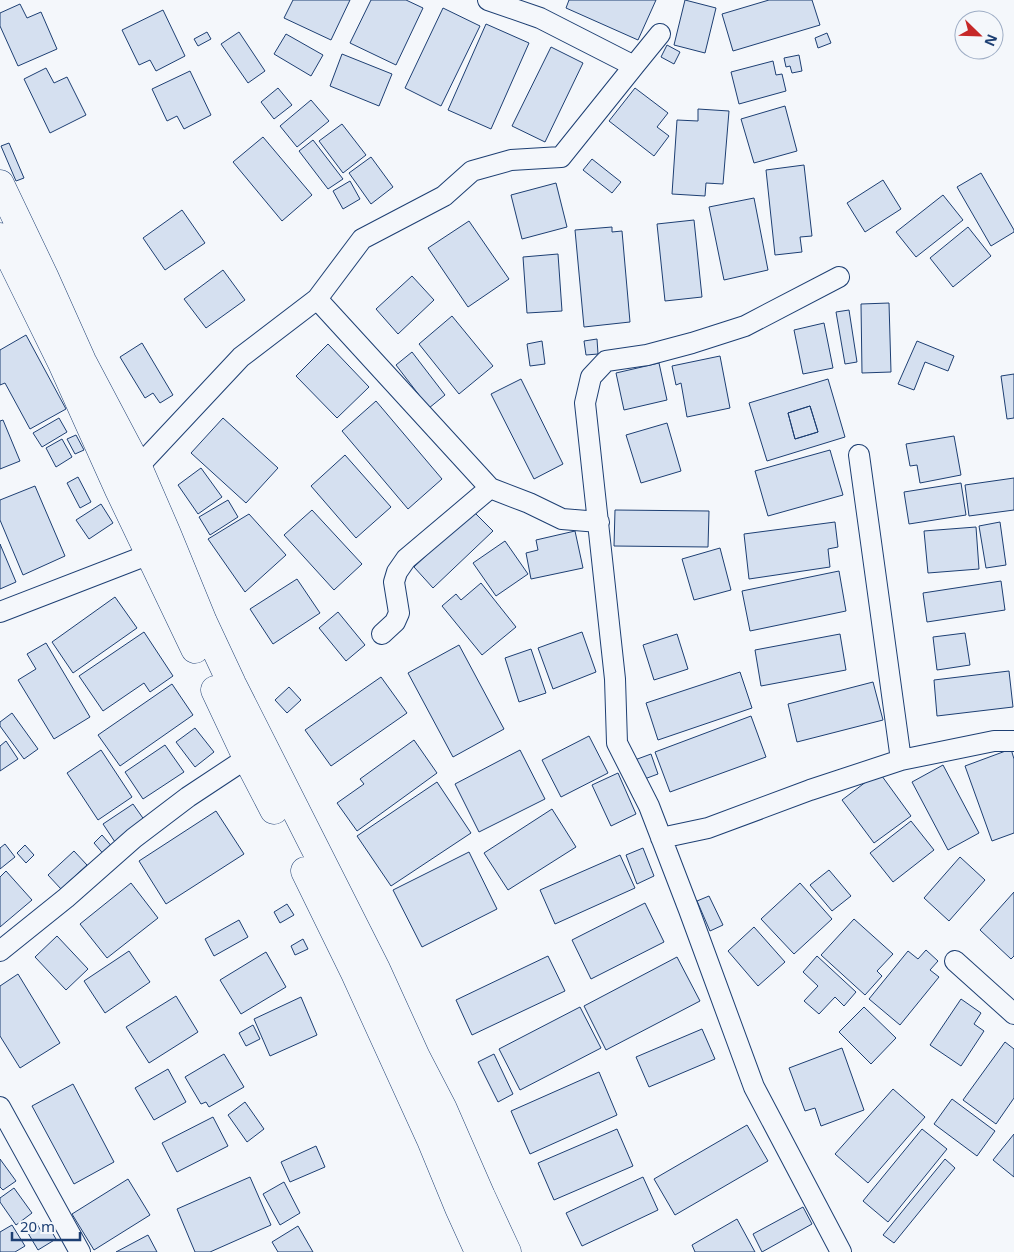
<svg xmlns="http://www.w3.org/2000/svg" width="1014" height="1252" font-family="'Noto Sans',sans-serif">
  <rect width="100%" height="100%" fill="#f4f7fb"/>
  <path fill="#d5e0f0" stroke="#1d3f73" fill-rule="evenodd" d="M293 0H350L331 40 284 18Z
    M371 0H406L423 8 396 65 350 43Z
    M569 0H656L638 40 566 8Z
    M685 0 716 8 705 53 674 45Z
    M769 0H812L820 25 733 51 722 14Z
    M20 4 27 18 41 12 57 49 18 66 0 26V13Z
    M443 8 480 26 441 106 405 88Z
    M163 10 185 56 156 71 150 60 139 65 122 30Z
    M486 24 529 43 491 129 448 110Z
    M207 32 211 39 198 46 194 39Z
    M239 32 265 71 248 83 221 44Z
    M827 33 831 43 818 48 815 38Z
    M286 34 323 55 311 76 274 54Z
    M667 45 680 52 674 64 661 57Z
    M551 47 583 63 545 142 512 126Z
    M342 54 392 74 379 106 330 86Z
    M799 55 802 71 792 73 790 66 786 67 784 58Z
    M773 61 776 75 782 74 786 91 739 104 731 72Z
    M46 68 54 83 67 77 86 115 50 133 24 79Z
    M190 71 211 115 184 129 177 116 167 121 152 89Z
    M278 88 292 105 274 119 261 102Z
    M635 88 668 113 657 127 669 136 654 156 609 121Z
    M311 100 329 121 297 147 280 126Z
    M785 106 797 151 754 163 741 119Z
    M698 109 729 111 723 184 706 183 705 196 672 194 677 120 698 121Z
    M342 124 366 155 343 173 319 141Z
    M263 137 312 195 282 221 233 162Z
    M313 140 343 179 328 189 299 151Z
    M9 143 24 178 16 181 1 146Z
    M371 157 393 187 371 204 349 173Z
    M592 159 621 182 612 193 583 170Z
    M804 165 812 236 800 237 802 252 775 255 766 170Z
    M981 173 1014 230V232L991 246 957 187Z
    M883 180 901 209 865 232 847 203Z
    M350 181 360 199 343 209 333 191Z
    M556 183 567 227 522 239 511 195Z
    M943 195 963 220 916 257 896 232Z
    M754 198 768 270 724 280 709 207Z
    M182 210 205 243 165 270 143 238Z
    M694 220 702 297 665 301 657 224Z
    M469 221 509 279 468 307 428 248Z
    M612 227V232L622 231 630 322 584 327 575 230Z
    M968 227 991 256 953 287 930 258Z
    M558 254 562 311 527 313 523 257Z
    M223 270 245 300 206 328 184 299Z
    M412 276 434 300 398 334 376 309Z
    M889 303 891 372 862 373 861 304Z
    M849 310 857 362 845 364 836 312Z
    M452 316 493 366 459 394 419 344Z
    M824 323 833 368 803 374 794 330Z
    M26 335 66 409 30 429 5 383 0 385V350Z
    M597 339 598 354 586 355 584 341Z
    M542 341 545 364 530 366 527 344Z
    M917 341 954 356 948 371 925 362 914 390 898 384Z
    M142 343 173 395 160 403 153 393 145 398 120 357Z
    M328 344 369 387 337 418 296 376Z
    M412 352 445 395 429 408 396 365Z
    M720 356 730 408 687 417 681 383 676 385 672 366Z
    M659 363 667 400 624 410 616 373Z
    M1014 374V418L1007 419 1001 376Z
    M521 379 563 464 534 479 491 394Z
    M828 379 845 437 767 461 749 403ZM810 406 818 432 795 439 788 413Z
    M376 401 442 479 408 509 342 431Z
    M810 406 818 432 795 439 788 413Z
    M59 418 67 432 42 447 33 433Z
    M223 418 278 468 246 503 191 453Z
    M3 420 20 461 0 469V421Z
    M667 423 681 471 641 483 626 435Z
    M76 435 84 450 75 454 67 439Z
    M954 436 961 475 920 483 917 465 910 466 906 444Z
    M62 439 72 457 56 467 46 448Z
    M830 450 843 495 768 516 755 471Z
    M345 455 391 507 356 538 311 486Z
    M201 468 222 497 198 514 178 485Z
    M78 477 91 502 80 508 67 483Z
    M1014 478V510L969 516 965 485Z
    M961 483 966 515 909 524 904 492Z
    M35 486 65 556 23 575 0 520V500Z
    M228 500 238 517 210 535 199 517Z
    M101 504 113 523 89 539 76 520Z
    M312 510 362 564 334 590 284 535Z
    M615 510 709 511 708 547 614 546Z
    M473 511 493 531 433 588 414 567Z
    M249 514 286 555 245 592 208 539Z
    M835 522 838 547 828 549 830 567 749 579 744 534Z
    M1000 522 1006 565 986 568 979 526Z
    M976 527 979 569 928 573 924 531Z
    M575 531 583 568 531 579 526 553 538 550 536 540Z
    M505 541 528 574 496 596 473 563Z
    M0 544 16 582 0 589Z
    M720 548 731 590 694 600 682 559Z
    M839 571 846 611 750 631 742 591Z
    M297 579 320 613 273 644 250 609Z
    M1001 581 1005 610 927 622 923 593Z
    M481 583 516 627 482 655 442 606 456 594 461 600Z
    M115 597 137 628 73 673 52 642Z
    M338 612 365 645 346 661 319 628Z
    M144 632 173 676 150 692 144 683 103 711 79 676Z
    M582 632 596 672 553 689 538 648Z
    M965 633 970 665 937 670 933 637Z
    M677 634 688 669 654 680 643 645Z
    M840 634 846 670 761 686 755 650Z
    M46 643 90 717 54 739 18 680 36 669 27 654Z
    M459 645 504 729 453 757 408 673Z
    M531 649 546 693 519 702 505 658Z
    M1009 671 1013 707 937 716 934 680Z
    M740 672 752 708 658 740 646 703Z
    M381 677 407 713 331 766 305 730Z
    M873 682 883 720 797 742 788 704Z
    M172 684 193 715 120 766 98 735Z
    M289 687 301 700 287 713 275 700Z
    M12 713 38 749 24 759 0 726V722Z
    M751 716 766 757 670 792 655 752Z
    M195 728 214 752 195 767 176 742Z
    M589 736 608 773 561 797 542 760Z
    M414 740 437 773 357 831 337 803 364 784 360 779Z
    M6 741 18 759 0 771V746Z
    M165 745 184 772 143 799 125 772Z
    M1011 749 1014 759V833L992 841 965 766Z
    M101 750 132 797 98 820 67 773Z
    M520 750 545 799 479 832 455 784Z
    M651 754 658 774 639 781 632 761Z
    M943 765 979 833 948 850 912 782Z
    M879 772 911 816 874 843 842 800Z
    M618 773 636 814 611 826 592 785Z
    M437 782 471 833 391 886 357 836Z
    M133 804 145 821 115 842 103 824Z
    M552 809 576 847 508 890 484 853Z
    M216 811 244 854 166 904 139 861Z
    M911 821 934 850 893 882 870 853Z
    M102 835 114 849 106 857 94 843Z
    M5 844 15 857 0 869V848Z
    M25 845 34 855 26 863 17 853Z
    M643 848 654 876 637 884 626 855Z
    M74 851 87 865 61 889 48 875Z
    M469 852 497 909 422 947 393 890Z
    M620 855 635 888 555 924 540 890Z
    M960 857 985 880 949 921 924 898Z
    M829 870 851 896 832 911 810 885Z
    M6 871 32 900 0 927V877Z
    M131 883 158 918 107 958 80 924Z
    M800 883 832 919 794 954 761 919Z
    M1014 892V956L1011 959 980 930Z
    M709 896 723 925 710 931 697 901Z
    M645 903 664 942 591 979 572 940Z
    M287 904 294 915 280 923 274 912Z
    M854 919 893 954 877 971 882 976 865 995 821 955Z
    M239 920 248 937 214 956 205 939Z
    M754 927 785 962 758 986 728 951Z
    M57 936 88 969 66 990 35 957Z
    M303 939 308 949 295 955 291 946Z
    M926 950 938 961 930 970 939 977 900 1025 869 999 908 951 918 959Z
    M129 951 150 982 105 1013 84 981Z
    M266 952 286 987 241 1014 220 980Z
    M548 956 565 991 472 1035 456 1000Z
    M817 956 856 992 844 1006 835 997 819 1014 804 1001 818 986 803 972Z
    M677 957 700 1001 606 1050 584 1006Z
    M18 974 60 1043 20 1068 0 1036V986Z
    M176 996 198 1032 149 1063 126 1027Z
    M301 997 317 1035 270 1056 254 1019Z
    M961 999 981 1013 974 1024 984 1031 961 1066 930 1045Z
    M580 1007 601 1048 520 1090 499 1049Z
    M864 1007 896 1038 871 1064 839 1032Z
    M253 1025 260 1039 246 1046 239 1033Z
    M702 1029 715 1059 649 1087 636 1057Z
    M1005 1042 1014 1049V1098L996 1124 963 1100Z
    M842 1048 864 1110 821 1126 815 1108 805 1111 789 1068Z
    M224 1054 244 1087 209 1107 206 1102 201 1104 185 1077Z
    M494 1054 513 1094 498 1102 478 1062Z
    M168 1069 186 1102 154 1120 135 1088Z
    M599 1072 617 1115 530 1154 511 1111Z
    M73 1084 114 1162 74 1184 32 1106Z
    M893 1089 925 1117 868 1183 835 1154Z
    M952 1099 995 1131 977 1156 934 1124Z
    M245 1102 264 1129 247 1142 228 1115Z
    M213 1117 228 1146 177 1172 162 1143Z
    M747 1125 768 1161 675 1215 654 1179Z
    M617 1129 633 1166 554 1200 538 1163Z
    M922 1129 947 1149 888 1222 863 1201Z
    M1014 1134V1177L993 1160Z
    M316 1146 325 1167 290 1182 281 1162Z
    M0 1159 16 1181 3 1190 0 1187Z
    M945 1159 955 1168 894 1243 883 1235Z
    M250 1177 271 1225 210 1252H195L177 1209Z
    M643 1177 658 1210 582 1246 566 1213Z
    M128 1179 150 1215 94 1250 72 1214Z
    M284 1182 300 1213 280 1225 263 1194Z
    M14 1188 32 1213 16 1225 0 1202V1198Z
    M803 1207 812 1224 762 1252 753 1234Z
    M737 1219 755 1252H695L692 1245Z
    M36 1222 41 1231 49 1227 56 1239 38 1250 25 1228Z
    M12 1225 25 1246 15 1252H0V1232Z
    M298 1226 313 1252H278L272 1242Z
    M148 1235 157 1252H116Z"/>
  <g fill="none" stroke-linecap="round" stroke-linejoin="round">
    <g stroke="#1d3f73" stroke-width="22">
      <path id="minor" d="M488 0 540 18 634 66 660 34
        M839 277 745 326 692 343 647 355 606 361 591 377 585 403 615 679 617 743 649 806 689 910 754 1087 841 1252
        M317 299 490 488 529 503 562 519 599 522
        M859 455 901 760
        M138 467 241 357 317 299 362 239 444 196 472 171 511 160 561 157 634 66
        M0 612 150 554
        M382 634 395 622 399 613 394 582 397 572 406 559 490 488
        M661 838 708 828 810 790 901 760 994 741H1014
        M0 951 66 898 134 838 188 797 247 758
        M955 961 1014 1014
        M0 1107 80 1252"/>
    </g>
    <g stroke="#1d3f73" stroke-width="29">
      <path id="secondary" d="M0 184 44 276 82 361 138 467 167 534 203 622 232 684 376 969 416 1057 443 1109 481 1196 507 1252
        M0 237 62 363 119 490 195 649
        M215 690 247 758 274 810
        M305 871 354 971 431 1140 459 1208 479 1252"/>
    </g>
    <use href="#minor" stroke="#f4f7fb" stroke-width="20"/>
    <use href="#secondary" stroke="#f4f7fb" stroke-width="28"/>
  </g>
  <g transform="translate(979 35) rotate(113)"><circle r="24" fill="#f4f7fb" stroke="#9eadc5"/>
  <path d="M0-4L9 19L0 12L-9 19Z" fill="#c62828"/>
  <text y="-8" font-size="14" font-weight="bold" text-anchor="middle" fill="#1d3f73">N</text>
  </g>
  <path d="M12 1232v8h68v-8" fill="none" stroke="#1d3f73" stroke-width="2.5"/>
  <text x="20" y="1232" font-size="15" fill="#1d3f73" stroke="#f4f7fb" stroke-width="4" paint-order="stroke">20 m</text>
</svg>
